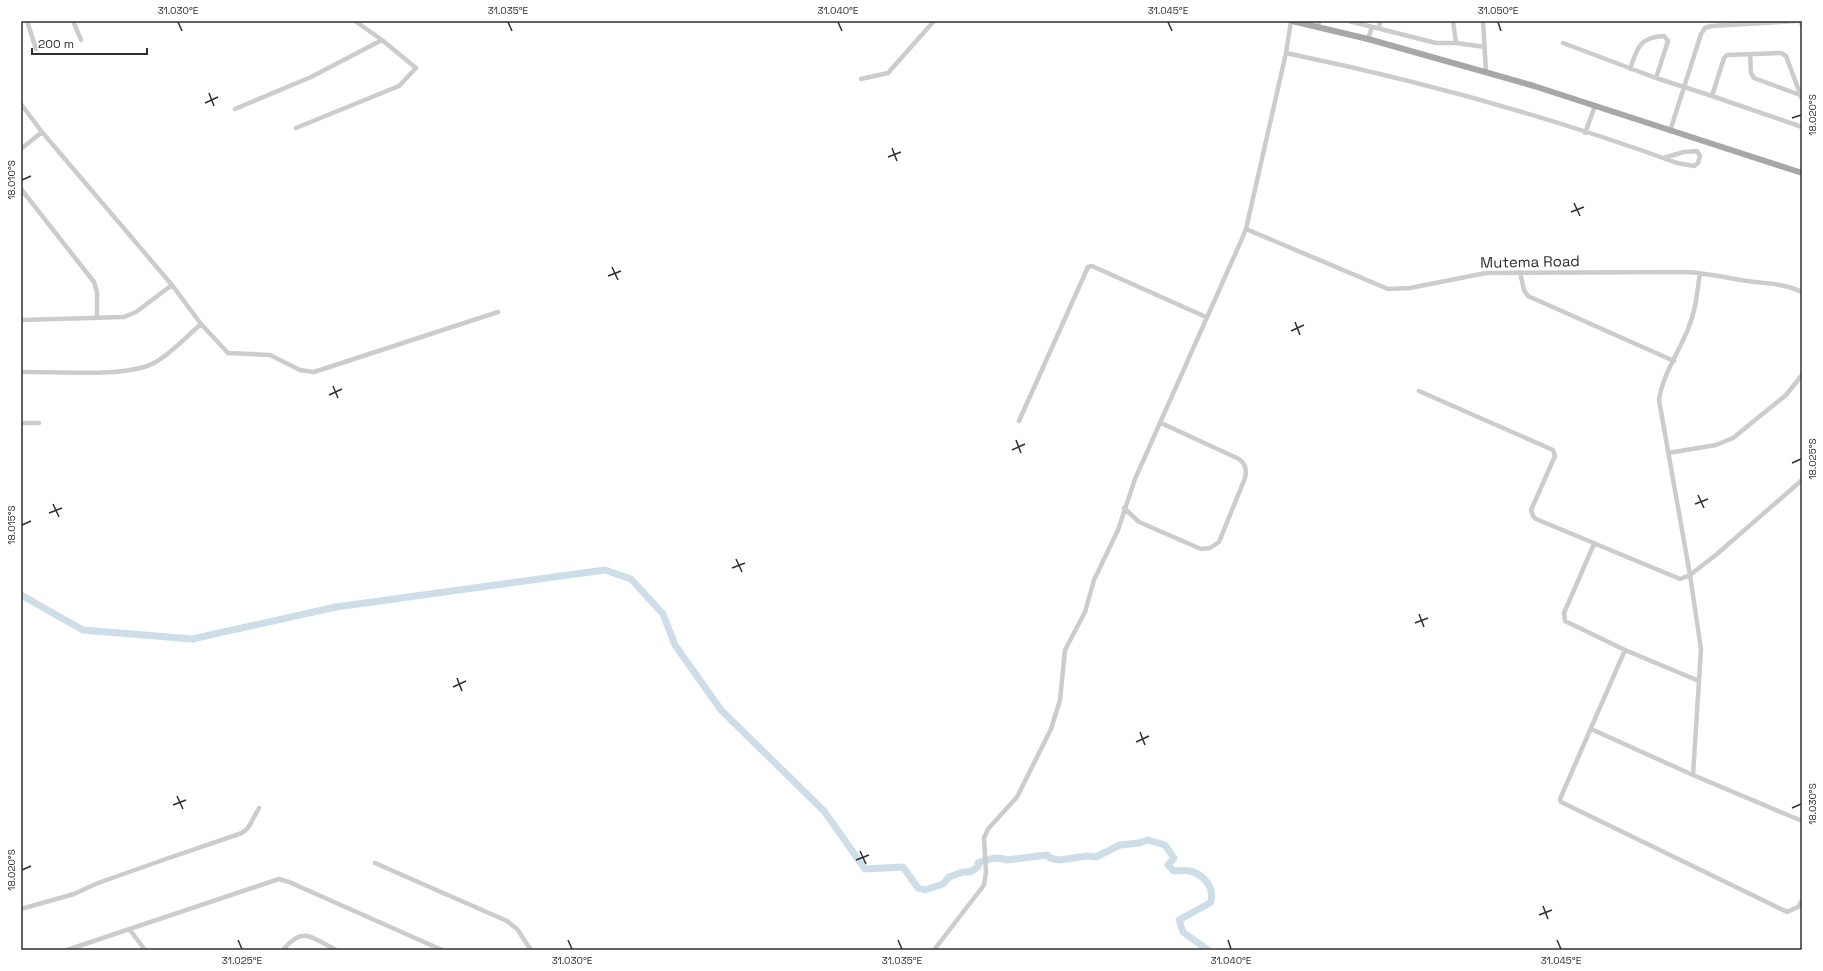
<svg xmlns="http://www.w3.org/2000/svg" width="1823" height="971" font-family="'Space Grotesk',sans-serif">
  <rect width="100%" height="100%" fill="#fff"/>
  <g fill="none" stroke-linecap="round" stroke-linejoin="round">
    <path stroke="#cddee8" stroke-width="7" d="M21 595 83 630 192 639 336 607 605 570 631 579 663 614 675 645 721 710 824 811 865 869 903 867 918 888 925 890 943 884 949 877 963 872H970L978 867V863C988 859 997 856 1007 860L1047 855 1050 858 1059 860 1087 856 1096 857 1120 845 1139 843 1148 840 1165 845 1174 858 1168 865 1174 871C1179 871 1185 870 1190 871 1204 874 1216 890 1210 903L1179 920 1183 932 1208 950"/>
    <path stroke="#ccc" stroke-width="4.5" d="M27 21 36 49
      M73 21 81 40
      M1349 21 1436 43H1456L1485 47
      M1453 21 1456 43
      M1483 21 1486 72
      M1800 21 1802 25
      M1318 27 1319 21
      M1379 28 1380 21
      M1368 39 1372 27
      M1563 43 1656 78 1712 96 1802 127
      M1286 53C1417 80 1551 117 1677 163L1694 166 1698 163 1700 156 1697 151 1684 152 1663 158
      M1750 54 1751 73 1754 78 1800 95
      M1630 69C1637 49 1639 37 1664 36L1668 41 1656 78
      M861 79 888 73 934 21
      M1712 96 1724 58 1727 55 1781 53 1786 56 1802 99
      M21 104 42 132 172 285 201 324 228 353 270 355 300 370 314 372 498 312
      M235 109 311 77 382 40
      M296 128 399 86 416 68 382 40 355 21
      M1670 131 1701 34 1705 28 1711 26 1797 21
      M1585 133 1595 106
      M21 149 42 132
      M21 189 94 282 97 292V318
      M1246 229 1388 289 1410 288 1486 273 1686 272C1707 273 1727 278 1748 281 1767 284 1784 283 1802 292
      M1520 272 1524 290 1528 296 1674 361
      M21 320 124 317 136 312 172 285
      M21 372C55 371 126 378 154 363 171 354 186 337 201 324
      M1419 391 1553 450 1555 456 1531 510 1533 516 1536 519 1680 579 1690 575 1717 554 1802 480
      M1019 421 1088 267 1092 266 1206 317
      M21 423H39
      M1668 453 1716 445 1733 438 1786 395 1802 375
      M1124 508 1139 522 1201 549 1210 548 1219 542 1245 478C1247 470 1246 464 1239 459L1161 423
      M1594 544 1564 613 1565 621 1625 650 1699 681
      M1625 650 1560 799 1561 802 1787 912 1798 907 1802 900
      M1591 729 1693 775 1802 821
      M1693 775 1701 649 1690 575 1659 400C1662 376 1679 352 1688 329 1696 311 1697 292 1700 273
      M375 863 507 921 517 929 531 950
      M21 909 74 894 98 883 166 859 242 833 248 828 259 808
      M130 930 145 950
      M67 950 279 879 289 882 442 950
      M283 950C303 925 312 938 336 950
      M934 950 984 885 986 872 984 838 988 829 1017 797 1051 729 1060 700 1065 650 1085 612 1094 580 1118 530 1135 479 1241 241 1246 229 1286 53 1291 21"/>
    <path stroke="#a7a7a7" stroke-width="6" d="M1292 21 1368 39 1534 86 1802 173"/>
  </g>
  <path fill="none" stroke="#2f2f2f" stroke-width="1.5" d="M178 22 182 31M508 22 512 31M838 22 842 31M1168 22 1172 31M1498 22 1501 31M209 93 214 106M205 103 218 97M1792 118 1801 115M892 148 897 161M888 157 901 152M22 180 31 176M1574 203 1580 216M1571 212 1584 207M612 267 618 280M608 276 621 271M1295 322 1300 335M1291 331 1304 325M333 386 338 398M329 395 342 389M1016 440 1021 453M1012 450 1025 444M1792 463 1801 459M1698 495 1704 508M53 504 59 517M1695 504 1708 499M49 513 62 508M22 525 31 521M736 559 742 572M732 568 745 563M1419 614 1424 627M1415 623 1428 618M457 678 462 691M453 687 466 681M1140 732 1145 745M1136 742 1149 736M177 796 183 809M173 805 186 800M1792 808 1801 804M860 851 866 864M856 860 869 855M22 870 31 866M1543 906 1548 919M1539 915 1552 910M238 940 242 949M568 940 572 949M898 940 902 949M1228 940 1231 949M1557 940 1561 949"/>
  <g text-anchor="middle" stroke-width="4" stroke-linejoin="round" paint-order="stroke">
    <g font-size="15" fill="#2f2f2f" stroke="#fff">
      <text transform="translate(1530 262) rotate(-1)" y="5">Mutema Road</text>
    </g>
  </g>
  <rect width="1823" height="971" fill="none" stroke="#ffffff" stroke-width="44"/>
  <path d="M32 48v6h115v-6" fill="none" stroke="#2f2f2f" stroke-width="2"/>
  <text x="38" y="48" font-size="12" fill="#2f2f2f" stroke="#ffffff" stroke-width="3" paint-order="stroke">200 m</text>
  <rect x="22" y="22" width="1779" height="927" fill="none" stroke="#2f2f2f" stroke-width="1.5"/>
  <g font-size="10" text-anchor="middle" fill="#2f2f2f">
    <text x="178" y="14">31.030°E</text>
    <text x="508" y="14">31.035°E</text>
    <text x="838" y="14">31.040°E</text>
    <text x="1168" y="14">31.045°E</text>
    <text x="1498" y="14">31.050°E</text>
    <text transform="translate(1812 115) rotate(-90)" y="4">18.020°S</text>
    <text transform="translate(11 180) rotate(-90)" y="4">18.010°S</text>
    <text transform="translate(1812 459) rotate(-90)" y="4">18.025°S</text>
    <text transform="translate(11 525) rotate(-90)" y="4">18.015°S</text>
    <text transform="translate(1812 804) rotate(-90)" y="4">18.030°S</text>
    <text transform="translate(11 870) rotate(-90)" y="4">18.020°S</text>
    <text x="242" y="964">31.025°E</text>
    <text x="572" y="964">31.030°E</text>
    <text x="902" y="964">31.035°E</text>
    <text x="1231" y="964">31.040°E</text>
    <text x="1561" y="964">31.045°E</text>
  </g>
</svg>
